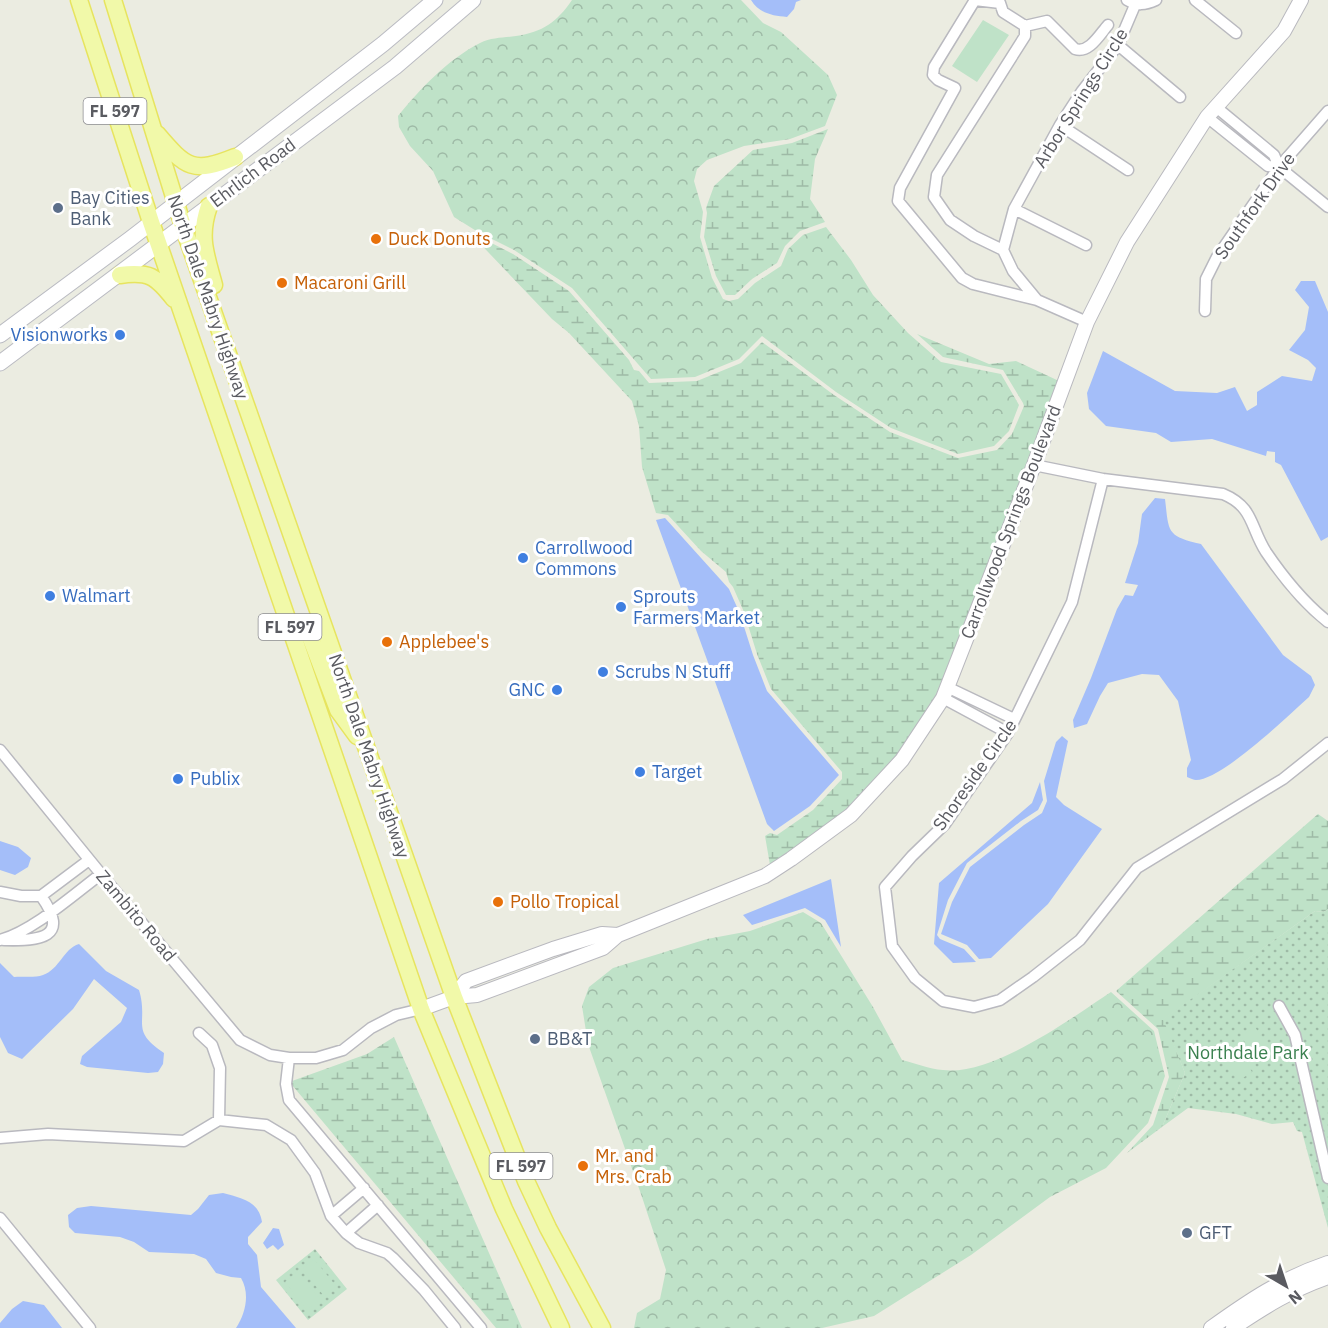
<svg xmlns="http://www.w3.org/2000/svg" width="1328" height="1328" font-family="'IBM Plex Sans',sans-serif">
  <defs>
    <pattern id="forest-crowns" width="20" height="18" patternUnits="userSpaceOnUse" patternTransform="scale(1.5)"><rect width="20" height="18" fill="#bfe2c8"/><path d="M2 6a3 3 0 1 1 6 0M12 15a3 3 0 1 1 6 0" fill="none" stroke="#9ebaa6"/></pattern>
    <pattern id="wetland-marsh" width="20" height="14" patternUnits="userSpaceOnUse" patternTransform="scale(1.5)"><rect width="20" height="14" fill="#bfe2c8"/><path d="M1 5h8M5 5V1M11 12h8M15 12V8" fill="none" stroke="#9ebaa6"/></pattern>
    <pattern id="park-dots" width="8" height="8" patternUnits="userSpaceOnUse" patternTransform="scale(1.5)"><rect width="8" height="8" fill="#bfe2c8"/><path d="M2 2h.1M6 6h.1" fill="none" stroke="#9ebaa6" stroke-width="1.8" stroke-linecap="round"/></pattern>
  </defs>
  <rect width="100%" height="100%" fill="#ebece1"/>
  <path fill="url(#forest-crowns)" d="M572 0H741L763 23 781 32 828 75 837 95 825 126 790 139 744 146 707 160 697 169 694 181 703 212 700 237 712 278 723 299 729 301 738 299 755 283 781 266 788 249 803 235 826 227 851 260 873 295 908 333 941 362 1001 374 1019 405 1009 431 994 446 958 454 891 428 836 392 762 336 739 359 695 377 651 379 572 288 514 250 478 232 454 217 433 171 410 146 399 127 398 116C421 88 447 60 480 43 492 37 504 38 516 36 543 32 557 22 572 0Z
    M803 912 821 923 873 1007 902 1060C915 1063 929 1069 943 1070 993 1076 1070 1019 1111 992L1154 1031 1165 1076 1148 1123 1106 1168 1050 1197 971 1255 874 1316 822 1328H634L637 1313 660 1299 666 1270 641 1194 588 1044 582 1006 589 987 613 968 707 939 750 931Z"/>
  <path fill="url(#wetland-marsh)" d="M828 129 815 159 810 199 825 222 800 231 785 246 777 263 752 279 735 295H726L716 276 704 237 707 213 706 208 714 186 753 150 792 143Z
    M468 231 513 254 569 291 629 360 634 370 639 371 649 383 697 381 741 363 762 342 834 395 890 432 958 458 997 450 1012 434 1024 406 1023 403 1003 370 943 357 917 334 989 364 1016 361 1059 381 1029 462 938 695 898 756 847 810 788 855 770 865 765 836 770 833 777 835 813 810 842 779V772L771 689 757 654 744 612 733 587 729 582 726 572 701 551 668 515 656 513 642 467 639 426 632 401 569 333 552 319Z
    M1318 814 1328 821V909L1324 912 1315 911 1164 1019 1185 1073 1162 1127 1127 1153 1153 1125 1169 1077 1158 1029 1116 991Z
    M394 1037 522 1328H496L292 1085V1081L367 1054Z"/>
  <path fill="url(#park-dots)" d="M1328 909V1228L1302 1132 1297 1131 1293 1122 1272 1124 1236 1114 1188 1108 1162 1127 1185 1073 1163 1019 1315 911 1324 912Z
    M315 1249 347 1289 308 1320 276 1280Z"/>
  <path fill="#bfe2c8" d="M983 20 1009 35 977 82 952 66Z
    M1255 1027 1274 1057 1260 1066 1241 1036Z
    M1233 1042 1252 1072 1238 1081 1219 1051Z
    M314 1259 336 1286 324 1296 302 1269Z
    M297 1272 320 1299 307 1310 285 1282Z"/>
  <path fill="#a4bef9" d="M751 0H801L796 2 794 9 787 17C772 16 759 13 751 0Z
    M1301 281H1315L1328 312V537L1321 541 1281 465 1275 462V452L1267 451 1266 456 1212 439 1171 442 1156 433 1106 426 1089 409 1087 393 1103 351 1175 391 1217 393 1235 387 1247 411 1257 405V392L1282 376 1312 381 1316 368 1308 360 1289 350 1305 330 1309 307 1295 290Z
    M1155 498 1165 499C1169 532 1166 536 1201 544L1283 655 1311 676 1315 685 1309 697C1288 716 1222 780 1196 780 1194 780 1190 778 1187 777V768L1191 760 1178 701 1159 675 1142 674 1108 683 1100 696 1087 724 1074 728 1073 720 1091 678 1117 609 1125 595 1133 596 1138 585 1125 583 1138 543 1142 514Z
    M665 518 729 589 740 614 753 655 767 691 839 775 810 806 774 831 767 824 656 520Z
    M1062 736 1068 741 1056 797 1064 805 1102 829 1048 904 991 958 979 959 967 945 941 934 952 902 970 867 1024 825 1042 813 1047 801 1044 781 1056 742Z
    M1040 782 1043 800 1038 810 1021 821 967 863 948 900 937 935 940 939 964 949 976 962 953 963 934 944 939 883 1032 803Z
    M0 841 18 847 31 858 28 867 15 875 0 870Z
    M831 879 841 947 825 920 805 908 752 925 743 915Z
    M79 944 106 971 139 990C149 1023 129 1030 164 1053L163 1064 158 1072 148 1073 87 1067 80 1064 82 1056 121 1022 127 1008 94 979 73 1009 22 1059 8 1053 0 1037V963L14 977C23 976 35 978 43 975 60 969 63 949 79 944Z
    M223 1193C241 1198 259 1201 262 1222L248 1237V1244L257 1255 261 1287 296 1328H236C246 1313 250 1293 241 1278L231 1277 216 1273 206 1259 194 1254 149 1252 134 1242 120 1237 75 1233 69 1227 68 1215 77 1208 91 1206 191 1215 198 1209 209 1195Z
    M273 1228 279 1229 284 1245 278 1250 273 1245 267 1249 263 1243Z
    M23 1301 44 1305 62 1328H0V1323L12 1309Z"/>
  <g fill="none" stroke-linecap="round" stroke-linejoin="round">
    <g stroke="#b9b9bf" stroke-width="13">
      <path id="minor" d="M1127 0C1137 6 1145 5 1156 0
        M1195 0 1236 33
        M1025 26 1047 21 1075 49C1089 54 1100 34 1108 25
        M1118 45 1180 97
        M1216 107 1274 155 1279 167 1328 207
        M1207 117 1268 166 1279 167
        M1060 125 1128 170
        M1014 209 1086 245
        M1003 250 974 236 950 220 934 197 937 175 1025 36V26L1003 12 1000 3 975 0 934 67 933 75 938 80 955 88 900 188 898 201 962 278 973 284 1037 300
        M1205 311 1206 279 1217 257 1279 167 1328 111
        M1087 322 1037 300 1013 271 1003 250 1014 209 1060 125 1082 91 1118 45 1135 5
        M1034 465 1103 479 1223 494C1254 507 1250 527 1266 552 1283 577 1304 603 1328 622
        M1103 479 1072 602 1008 733 945 824 912 856 885 887 892 946 915 978 943 1001 974 1007 1000 1000 1033 977 1080 940 1137 868 1283 779 1328 743
        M947 687 1014 719
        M943 698 1008 733
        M0 750 101 874 240 1040 270 1055 289 1058H316L343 1050 371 1028 396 1015 421 1009
        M0 892 21 896H41L89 860
        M0 940C33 931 73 895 101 874
        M4 940C40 941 71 938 41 896
        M1279 1006 1295 1035 1328 1178
        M199 1033 212 1045 220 1068 219 1120
        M289 1058 286 1084 289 1100 481 1328
        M0 1138 48 1134 184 1141 219 1120 266 1125 291 1140 315 1173 331 1216 346 1233 359 1243 387 1253 393 1258 424 1290 455 1328
        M331 1216 364 1188
        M0 1218 90 1328
        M346 1233 378 1205"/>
    </g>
    <g stroke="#b9b9bf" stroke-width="16">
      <path id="tertiary" d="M454 997 466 981 553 949 602 934 618 935
        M421 1009 454 997 477 995 603 948 618 935 765 876 791 859 851 815 902 760 943 698 1034 465 1087 322 1127 242 1207 117 1284 31 1301 0
        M1211 1328C1250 1300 1281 1279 1328 1263
        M1233 1328C1264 1307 1293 1289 1328 1277"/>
    </g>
    <g stroke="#babbc2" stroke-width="17">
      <path id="secondary" d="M0 335 130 239 383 44 435 0
        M0 363 395 67 473 0"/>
    </g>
    <g stroke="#e7e45f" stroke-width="19">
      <path id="primary" d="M79 0 151 222 421 1009 504 1209 561 1328
        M113 0 183 226 454 997 526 1181 548 1228 602 1328
        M157 134C186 168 193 174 235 157
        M209 206C198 237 206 255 214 285
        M120 275C149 271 156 276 174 299
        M290 629 298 627 308 631 338 710 357 736"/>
    </g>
    <use href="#minor" stroke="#fff" stroke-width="10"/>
    <use href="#tertiary" stroke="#fff" stroke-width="14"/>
    <use href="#secondary" stroke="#fff" stroke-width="15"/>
    <use href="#primary" stroke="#f1f9a9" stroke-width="16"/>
  </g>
  <g fill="#5c6f8a" stroke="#fff" stroke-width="2">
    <circle cx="58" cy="208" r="6"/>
    <circle cx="535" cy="1039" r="6"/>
    <circle cx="1187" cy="1233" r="6"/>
  </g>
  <g fill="#e8710a" stroke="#fff" stroke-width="2">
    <circle cx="376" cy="239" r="6"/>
    <circle cx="282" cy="283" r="6"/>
    <circle cx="387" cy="642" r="6"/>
    <circle cx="498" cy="902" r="6"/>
    <circle cx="583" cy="1166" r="6"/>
  </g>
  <g fill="#3f7fe0" stroke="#fff" stroke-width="2">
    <circle cx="120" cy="335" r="6"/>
    <circle cx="523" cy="558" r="6"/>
    <circle cx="50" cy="596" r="6"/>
    <circle cx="621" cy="607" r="6"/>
    <circle cx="603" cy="672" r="6"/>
    <circle cx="557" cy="690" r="6"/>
    <circle cx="640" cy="772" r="6"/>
    <circle cx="178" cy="779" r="6"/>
  </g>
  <g text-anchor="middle" stroke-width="6" stroke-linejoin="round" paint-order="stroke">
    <g fill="#fff" stroke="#8c8c90" stroke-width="1.5">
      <rect x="83.5" y="98" width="63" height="26" rx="4.5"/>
      <rect x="258.5" y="614" width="63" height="26" rx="4.5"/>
      <rect x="489.5" y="1153" width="63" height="26" rx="4.5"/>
    </g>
    <g font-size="16" font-weight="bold" fill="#5a5b61">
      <text x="115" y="117">FL 597</text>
      <text x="290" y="633">FL 597</text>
      <text x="521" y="1172">FL 597</text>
    </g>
    <g font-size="18" fill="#5a5b61" stroke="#fff">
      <text transform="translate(1081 98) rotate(-58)" y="6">Arbor Springs Circle</text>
      <text transform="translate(253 173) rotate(-37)" y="6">Ehrlich Road</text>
      <text transform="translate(1255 206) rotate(-55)" y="6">Southfork Drive</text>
      <text transform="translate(208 297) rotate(71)" y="6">North Dale Mabry Highway</text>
      <text transform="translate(1011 522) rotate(-69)" y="6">Carrollwood Springs Boulevard</text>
      <text transform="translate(369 756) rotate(71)" y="6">North Dale Mabry Highway</text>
      <text transform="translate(975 775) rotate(-55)" y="6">Shoreside Circle</text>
      <text transform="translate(136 916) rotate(50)" y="6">Zambito Road</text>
    </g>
    <g font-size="18" fill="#4e5e75" stroke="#fff" text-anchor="start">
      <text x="70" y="204">Bay Cities<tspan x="70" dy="21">Bank</tspan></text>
      <text x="547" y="1045">BB&amp;T</text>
      <text x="1199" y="1239">GFT</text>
    </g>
    <g font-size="18" fill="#c56008" stroke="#fff" text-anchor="start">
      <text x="388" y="245">Duck Donuts</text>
      <text x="294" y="289">Macaroni Grill</text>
      <text x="399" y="648">Applebee's</text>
      <text x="510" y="908">Pollo Tropical</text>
      <text x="595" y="1162">Mr. and<tspan x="595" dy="21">Mrs. Crab</tspan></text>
    </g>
    <g font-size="18" fill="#366cbe" stroke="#fff" text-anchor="start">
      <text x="108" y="341" text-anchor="end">Visionworks</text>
      <text x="535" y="554">Carrollwood<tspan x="535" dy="21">Commons</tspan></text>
      <text x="62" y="602">Walmart</text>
      <text x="633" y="603">Sprouts<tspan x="633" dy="21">Farmers Market</tspan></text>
      <text x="615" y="678">Scrubs N Stuff</text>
      <text x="545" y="696" text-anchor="end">GNC</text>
      <text x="652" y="778">Target</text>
      <text x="190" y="785">Publix</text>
    </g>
    <g font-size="18" fill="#3a804f" stroke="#fff">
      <text x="1248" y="1059">Northdale Park</text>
    </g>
  </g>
  <g transform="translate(1286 1286) rotate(141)" stroke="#ffffff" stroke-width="4.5" paint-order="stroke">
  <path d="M0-4.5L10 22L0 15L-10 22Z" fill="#5a5b61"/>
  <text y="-9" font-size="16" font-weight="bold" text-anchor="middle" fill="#5a5b61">N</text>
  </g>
</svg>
